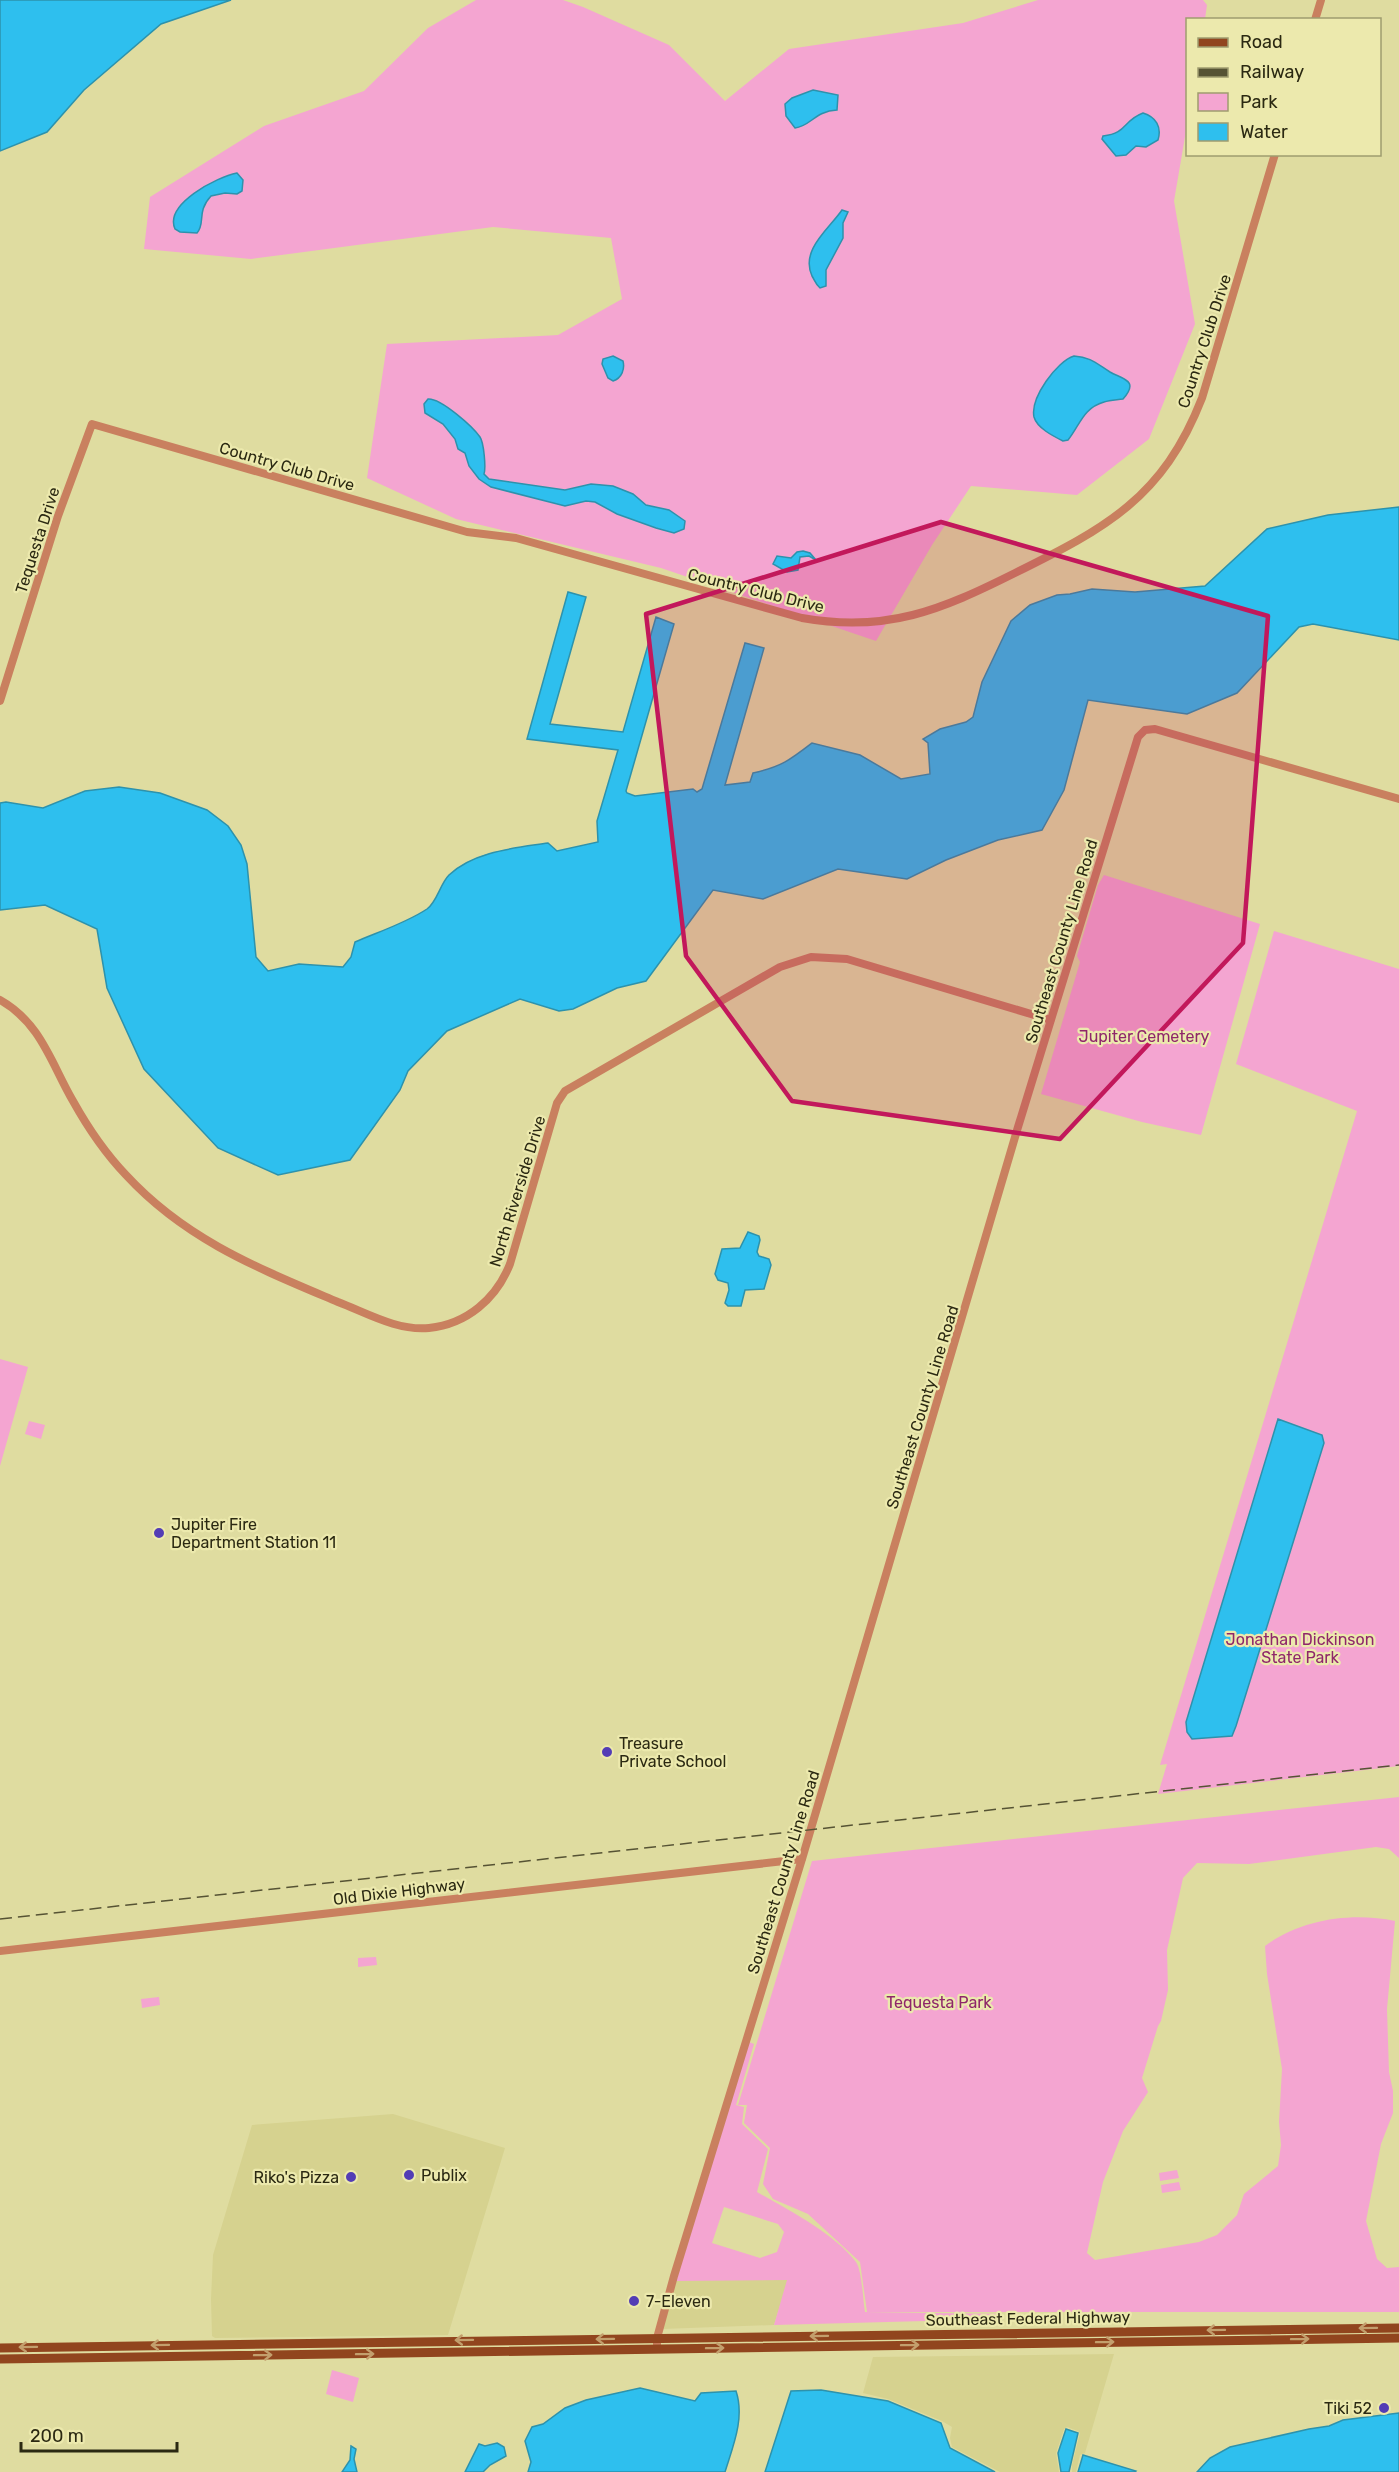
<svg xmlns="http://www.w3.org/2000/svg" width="1399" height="2472" font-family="Rubik,sans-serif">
  <rect width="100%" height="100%" fill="#dfdca0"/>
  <path fill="#d6d28f" d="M393 2114 505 2148 448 2335 215 2338 212 2336 211 2299 213 2255 252 2125Z
    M699 2279 788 2280 774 2325 662 2329 676 2281Z
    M1114 2354 1085 2453 1080 2455 1076 2472H1072V2465L1080 2433 1078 2431 1067 2427 1064 2429 1056 2453 1059 2472H1000L952 2447 950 2438 952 2427 942 2421 888 2399 863 2393 873 2357Z"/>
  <path fill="#f4a5d1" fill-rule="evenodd" d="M476 0H563L583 7 669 45 725 101 789 49 963 23 1038 0H1203L1207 5 1205 19 1188 20 1187 125 1174 201 1195 324 1149 439 1077 495 971 486 932 545 876 641 661 568 456 519 367 478 387 344 558 335 622 299 611 238 493 227 251 259 144 249 150 197 264 126 364 91 428 28Z
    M1104 875 1260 924 1201 1135 1142 1122 1041 1094 1080 962 1077 956 1098 885Z
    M1274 931 1399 969V1766L1158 1794 1167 1764 1160 1765 1357 1111 1236 1064Z
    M0 1359 28 1367 0 1466Z
    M29 1421 45 1425 41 1439 25 1434Z
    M1399 1797V1858L1389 1849 1376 1847 1249 1864 1197 1863 1183 1878 1167 1950 1168 1990 1161 2021 1158 2026 1142 2078 1148 2092 1123 2131 1103 2182 1087 2253 1095 2260 1199 2242 1217 2235 1237 2215 1244 2194 1278 2166 1281 2145 1279 2122 1282 2069 1267 1974 1265 1946C1301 1919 1352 1912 1395 1921L1387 2009 1389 2072 1393 2091V2113L1381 2144 1366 2221 1377 2259 1387 2268 1399 2267V2312H867L860 2262 808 2214 773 2199 763 2184 770 2148 744 2123 747 2105H738L812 1861Z
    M376 1957 377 1965 358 1967V1958Z
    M159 1997 160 2005 142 2008 141 1999Z
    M749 2042 754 2044 736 2105 744 2107 742 2124 768 2149 757 2192C787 2209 835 2234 856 2262 862 2270 863 2301 865 2312L1001 2314V2319L774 2325 787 2280 676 2281ZM724 2207 778 2224 784 2232 777 2252 760 2258 712 2243Z
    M1177 2170 1179 2178 1160 2181 1159 2173Z
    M1179 2182 1181 2190 1162 2193 1161 2185Z
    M332 2370 359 2378 353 2402 326 2394Z"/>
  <path fill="#2ebfee" stroke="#2d92ac" stroke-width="1.5" d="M0 0H231L161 24 84 90 47 132 0 151Z
    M813 90 838 95 837 110C815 111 811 126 795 128L786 116 785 104 792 98Z
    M1143 113C1156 117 1162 127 1158 140L1146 147 1136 146 1126 155 1116 156 1102 139 1103 136C1128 133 1122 121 1143 113Z
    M237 173 243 180 242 191 237 194 225 193 211 196C196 212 206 223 197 233L180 232 175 229C164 204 217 177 237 173Z
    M842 210 848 212 843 223V238L826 270V286L820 288C816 285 815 281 812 276 800 250 829 229 842 210Z
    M613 356 623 361C625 369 622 378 613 381L608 378 602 364 603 359Z
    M1074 356C1091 357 1097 364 1110 372 1122 379 1140 380 1123 399 1116 400 1110 400 1104 402 1083 408 1080 425 1068 440L1063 441C1053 436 1037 428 1034 417 1030 398 1057 361 1074 356Z
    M428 399C441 398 473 427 480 437 484 443 486 468 484 474L489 479 565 490 591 484 613 486 633 494 646 505 669 510 685 521 684 529 674 533 656 528 617 514 595 502 586 501 565 506 491 487 479 479 469 466 465 453 458 449 455 439 443 424 425 413 424 404Z
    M1399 507V640L1313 624 1299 627 1237 693 1187 714 1088 700 1064 790 1042 830 998 840 946 860 907 879 838 869 763 899 713 890 646 981 617 988 573 1009 559 1011 520 999 447 1031 408 1071 400 1090 350 1160 278 1175 218 1148 144 1069 107 988 97 929 45 905 0 910V803L6 802 43 808 85 791 119 787 160 793 207 810 228 826 241 845 247 864 256 957 268 971 299 964 343 967 351 957 355 942C378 932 406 923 427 909 437 902 440 884 449 875 474 851 516 848 548 843L557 851 598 842 597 821 618 750 527 739 568 592 586 597 550 724 623 732 656 617 674 624 626 791 627 793 635 796 693 789 697 792 702 789 745 643 764 648 725 785 750 782 753 773C781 767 790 760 812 743L860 755 901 779 930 774 928 743 923 739 940 729 966 722 973 717 982 682 1011 621 1030 605 1057 595 1070 594 1092 589 1135 592 1205 586 1267 529 1328 515Z
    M803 551 810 553 816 560 809 556 800 557 798 570 787 572 773 564 777 556 791 558 797 552Z
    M748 1232 759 1236 760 1240 757 1252 759 1256 769 1259 771 1265 764 1289 745 1290 741 1306H728L725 1303 729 1290 728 1283 718 1280 715 1274 722 1249 740 1248Z
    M1278 1419 1322 1435 1324 1443 1236 1726 1232 1736 1192 1739 1187 1732 1186 1722Z
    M640 2388 695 2401 701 2393 736 2391C745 2418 733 2446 725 2472H528L531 2462 525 2441 532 2427 543 2424 565 2408 586 2400Z
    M821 2390 888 2401 941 2423 950 2448 995 2472H765L791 2391Z
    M1399 2413V2472H1197L1210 2458 1230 2447 1309 2429 1329 2426 1343 2420Z
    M1066 2429 1078 2433 1069 2472H1061L1058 2453Z
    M497 2443 504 2447 506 2456 490 2465 483 2472H465L479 2444 485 2446Z
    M351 2446 356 2449 354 2459 357 2472H342L350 2460Z
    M1083 2455 1136 2471 1135 2472H1078Z"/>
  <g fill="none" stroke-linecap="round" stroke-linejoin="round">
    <path stroke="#c9805f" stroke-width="8" d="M1315 20 1321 0
      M0 701 58 516 92 424 467 532 516 538 802 618C887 633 941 610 1015 573 1106 528 1163 498 1202 398L1275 154
      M0 1000C41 1023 51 1063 73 1101 88 1128 105 1153 126 1175 186 1240 258 1268 338 1302 367 1313 397 1331 429 1328 467 1324 496 1299 510 1264L557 1103 565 1091 780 967 811 957 847 959 1051 1020
      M0 1951 802 1859
      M657 2348V2338L674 2276 802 1859 1018 1127 1138 737 1145 730 1155 729 1399 799"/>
    <path stroke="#91451e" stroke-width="9" d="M0 2348 1399 2328
      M0 2359 1399 2338"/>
    <path stroke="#565334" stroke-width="1.5" stroke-dasharray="12 6" stroke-linecap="butt" d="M0 1919 1399 1765"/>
  </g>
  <defs><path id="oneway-shaft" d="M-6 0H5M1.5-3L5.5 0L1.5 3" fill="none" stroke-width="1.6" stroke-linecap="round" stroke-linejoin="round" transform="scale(1.5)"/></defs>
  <g stroke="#c39f6d">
    <use href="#oneway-shaft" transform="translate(1368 2328) rotate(179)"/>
    <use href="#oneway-shaft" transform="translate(1216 2330) rotate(179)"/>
    <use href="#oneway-shaft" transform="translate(819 2336) rotate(179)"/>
    <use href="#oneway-shaft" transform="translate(605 2339) rotate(179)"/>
    <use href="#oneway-shaft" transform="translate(1300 2339) rotate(-1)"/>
    <use href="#oneway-shaft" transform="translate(464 2340) rotate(179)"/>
    <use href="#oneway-shaft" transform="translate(1105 2342) rotate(-1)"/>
    <use href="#oneway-shaft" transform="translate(160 2345) rotate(179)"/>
    <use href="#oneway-shaft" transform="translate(910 2345) rotate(-1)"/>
    <use href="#oneway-shaft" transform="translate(28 2347) rotate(179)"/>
    <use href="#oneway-shaft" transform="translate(715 2348) rotate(-1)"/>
    <use href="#oneway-shaft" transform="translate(365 2354) rotate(-1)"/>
    <use href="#oneway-shaft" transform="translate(263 2355) rotate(-1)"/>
  </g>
  <path fill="#c2185b" fill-opacity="0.2" stroke="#c2185b" stroke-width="4.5" stroke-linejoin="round" d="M941 522 1268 616 1243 943 1060 1139 792 1101 686 956 646 614Z"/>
  <g fill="#533db5" stroke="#ece9ad" stroke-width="2">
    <circle cx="159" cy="1533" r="6"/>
    <circle cx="607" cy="1752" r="6"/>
    <circle cx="409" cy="2175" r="6"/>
    <circle cx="351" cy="2177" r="6"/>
    <circle cx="634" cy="2301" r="6"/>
    <circle cx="1384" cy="2408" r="6"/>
  </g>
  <g text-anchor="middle" stroke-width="4.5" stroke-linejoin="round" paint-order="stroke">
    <g font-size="16" fill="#2b2912" stroke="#ece9ad">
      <text transform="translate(1204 341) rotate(-72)" y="6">Country Club Drive</text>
      <text transform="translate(287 466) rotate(16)" y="6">Country Club Drive</text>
      <text transform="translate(37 540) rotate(-72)" y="6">Tequesta Drive</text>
      <text transform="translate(756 590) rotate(14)" y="6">Country Club Drive</text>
      <text transform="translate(1061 941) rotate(-73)" y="6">Southeast County Line Road</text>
      <text transform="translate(517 1191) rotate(-73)" y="6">North Riverside Drive</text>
      <text transform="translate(922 1407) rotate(-73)" y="6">Southeast County Line Road</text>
      <text transform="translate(783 1872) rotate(-73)" y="6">Southeast County Line Road</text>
      <text transform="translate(399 1891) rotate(-7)" y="6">Old Dixie Highway</text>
      <text transform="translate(1028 2318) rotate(-1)" y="6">Southeast Federal Highway</text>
    </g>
    <g font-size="16" fill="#8f266a" stroke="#ece9ad">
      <text x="1144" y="1042">Jupiter Cemetery</text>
      <text x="1300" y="1645">Jonathan Dickinson<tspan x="1300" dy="18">State Park</tspan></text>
      <text x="939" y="2008">Tequesta Park</text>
    </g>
    <g font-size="16" fill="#2b2912" stroke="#ece9ad" text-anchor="start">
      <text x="171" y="1530">Jupiter Fire<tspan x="171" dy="18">Department Station 11</tspan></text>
      <text x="619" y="1749">Treasure<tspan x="619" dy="18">Private School</tspan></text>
      <text x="421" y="2181">Publix</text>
      <text x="339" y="2183" text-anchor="end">Riko's Pizza</text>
      <text x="646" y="2307">7-Eleven</text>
      <text x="1372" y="2414" text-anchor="end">Tiki 52</text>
    </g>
  </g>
  <rect x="1186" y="18" width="195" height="138" fill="#ece9ad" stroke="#9f9c6f" stroke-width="1.5"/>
  <rect x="1198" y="38" width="30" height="9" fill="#91451e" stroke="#9f9c6f" stroke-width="1.5"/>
  <text x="1240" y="48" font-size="18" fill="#2b2912">Road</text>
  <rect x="1198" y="68" width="30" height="9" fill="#565334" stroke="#9f9c6f" stroke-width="1.5"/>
  <text x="1240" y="78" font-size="18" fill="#2b2912">Railway</text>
  <rect x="1198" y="93" width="30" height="18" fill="#f4a5d1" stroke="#9f9c6f" stroke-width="1.5"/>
  <text x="1240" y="108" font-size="18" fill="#2b2912">Park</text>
  <rect x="1198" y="123" width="30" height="18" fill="#2ebfee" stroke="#9f9c6f" stroke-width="1.5"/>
  <text x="1240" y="138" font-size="18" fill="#2b2912">Water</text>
  <path d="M21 2442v9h156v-9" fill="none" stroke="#2b2912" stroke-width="3"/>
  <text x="30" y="2442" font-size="18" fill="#2b2912" stroke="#ece9ad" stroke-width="4.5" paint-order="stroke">200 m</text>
</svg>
